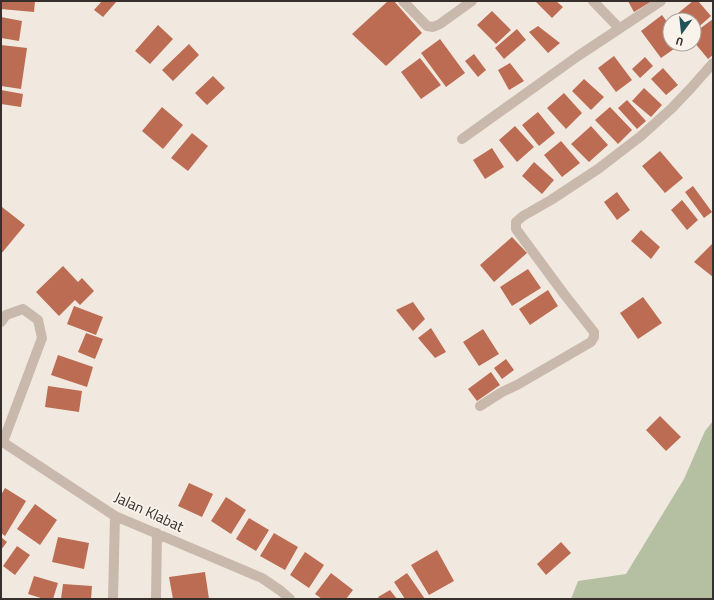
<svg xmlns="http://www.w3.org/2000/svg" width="714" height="600" font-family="'Titillium Web',sans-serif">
  <rect width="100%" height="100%" fill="#f1e9e0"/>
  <path fill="#b5bfa1" d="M713 421V599H571L578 581 626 574 684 479 705 431Z"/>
  <path fill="#bc6c53" d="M1 1H35L34 12 1 9Z
    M102 1H117L103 17 94 10Z
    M388 1H394L422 33 386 66 352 34Z
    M535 1H556L563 7 552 18Z
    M628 1H652L634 12Z
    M693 1H698L711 16 694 31V20H682L677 14Z
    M492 11 511 30 496 44 477 25Z
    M662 15 670 26V44H681L661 58 641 31Z
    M1 17 22 21 19 41 1 38Z
    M713 19V55L708 59 694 42V33Z
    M158 25 173 39 150 64 135 51Z
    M538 26 560 43 548 53 529 32Z
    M517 29 526 40 504 59 495 48Z
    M440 39 465 73 446 87 421 53Z
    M189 44 199 55 173 81 162 70Z
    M1 45 27 48 21 89 1 86Z
    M474 54 486 70 478 77 465 61Z
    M614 56 632 80 616 92 598 68Z
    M645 57 653 66 640 78 632 69Z
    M420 58 441 85 421 99 401 72Z
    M510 63 524 81 509 90 498 70Z
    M663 68 678 85 666 95 651 79Z
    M213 76 225 88 207 105 195 93Z
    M584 79 604 97 591 110 572 91Z
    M644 88 662 105 651 117 632 101Z
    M1 90 23 94 21 107 1 104Z
    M564 93 582 113 566 129 547 108Z
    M627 100 646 121 637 129 618 108Z
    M162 107 183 125 163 149 142 131Z
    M610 107 632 130 618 144 595 120Z
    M538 112 555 133 539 146 522 125Z
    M515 126 534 147 517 162 499 140Z
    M591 126 608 145 589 162 571 144Z
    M192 133 208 146 188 171 171 158Z
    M561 141 580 163 562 177 544 155Z
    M492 148 504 167 485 179 473 160Z
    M660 151 683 178 665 193 642 166Z
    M534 162 554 180 542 194 522 176Z
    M693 186 712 212 704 218 685 192Z
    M617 192 630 210 617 220 604 202Z
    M682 200 698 220 687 230 671 210Z
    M2 207 25 225 1 254V209Z
    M641 230 660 247 651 259 631 241Z
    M512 237 527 253 494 282 480 265Z
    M713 243V277L694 262Z
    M63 266 78 282 82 278 94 291 80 305 75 300 59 316 36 292Z
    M528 269 541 288 512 306 500 287Z
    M548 290 558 306 530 325 519 309Z
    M643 297 662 323 638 339 620 313Z
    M413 302 425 319 413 331 396 310Z
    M74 306 103 317 96 335 67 324Z
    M431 328 446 352 435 358 418 338Z
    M483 329 499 354 479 366 463 342Z
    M86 333 103 339 95 359 78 352Z
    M58 355 93 367 87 387 51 375Z
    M506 359 514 370 502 379 494 368Z
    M491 372 500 385 477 401 468 389Z
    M48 386 82 391 79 412 45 407Z
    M660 416 681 437 666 451 646 430Z
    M189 483 213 494 202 517 178 506Z
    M5 488 26 501 5 536 1 533V495Z
    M226 497 246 510 231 534 211 521Z
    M35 504 57 520 40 545 17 529Z
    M249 518 269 530 256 551 236 539Z
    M274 533 298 547 285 570 260 556Z
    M1 537 7 542 1 550Z
    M58 537 89 543 84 569 52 562Z
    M561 542 571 553 546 575 537 564Z
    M17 546 30 555 15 575 3 566Z
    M437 550 454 581 429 595 411 565Z
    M305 552 324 565 309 588 290 575Z
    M205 572 209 599H173L169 577Z
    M331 573 353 590 346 599H322L315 594Z
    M407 573 425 599H405L394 582Z
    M34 576 58 583 53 599H44L28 594Z
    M63 584 92 586 91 599H61Z
    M390 590 397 599H380L378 597Z"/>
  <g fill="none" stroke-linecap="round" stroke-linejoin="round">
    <path stroke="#c9b9ad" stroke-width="10" d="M403 1 427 26 433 27 440 24 472 1
      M593 1 619 28
      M462 139 578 56 661 1
      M1 322 6 315 23 309 38 320 42 338 3 442
      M480 406 502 392 517 385 591 342 594 337V332L564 294 516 229V222L523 216 551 200 598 169 641 136 672 108 691 88 713 63
      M1 441 115 516 262 578 281 591 290 599
      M113 599 115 516
      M156 599 157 533"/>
  </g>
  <g text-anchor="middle" stroke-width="3.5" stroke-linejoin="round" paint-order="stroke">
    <g font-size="15" fill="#372f2b" stroke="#f9f3ec">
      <text transform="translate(149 512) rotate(25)" y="5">Jalan Klabat</text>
    </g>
  </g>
  <rect width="714" height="600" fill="none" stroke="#372f2b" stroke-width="4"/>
  <g transform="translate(682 32) rotate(195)"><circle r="19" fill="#f9f3ec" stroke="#aba59f"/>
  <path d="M0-3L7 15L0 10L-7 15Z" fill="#235356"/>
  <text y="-6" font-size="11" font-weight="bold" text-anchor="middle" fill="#372f2b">U</text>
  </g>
</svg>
